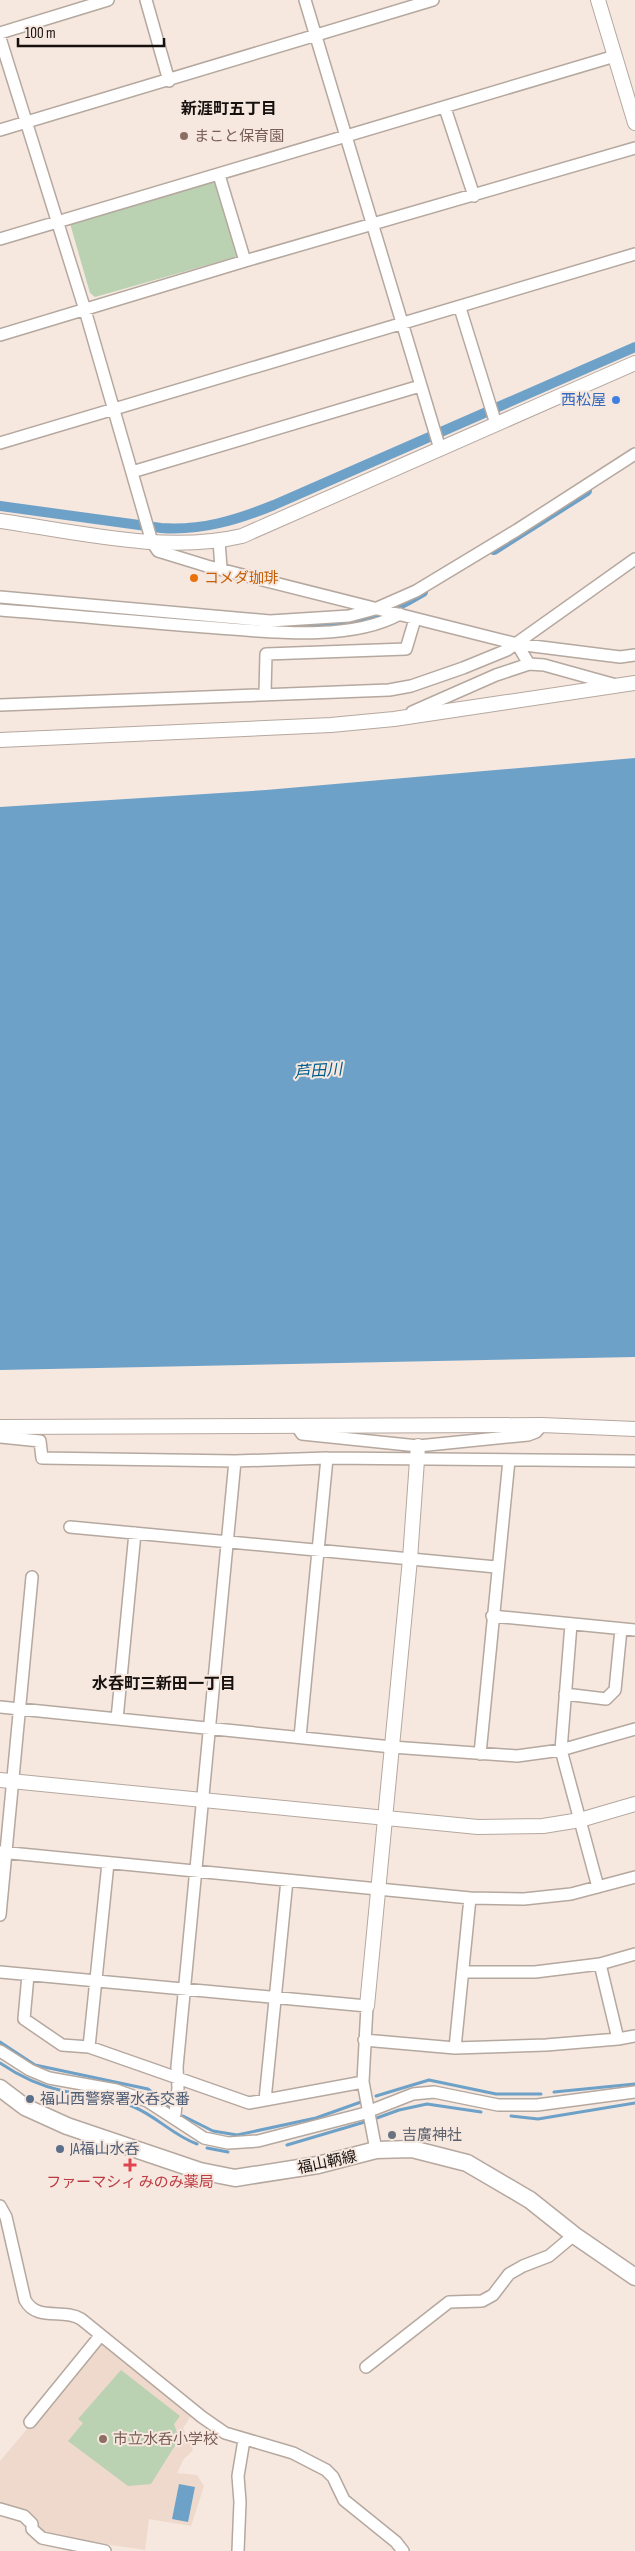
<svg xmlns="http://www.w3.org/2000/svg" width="635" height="2551" font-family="'Sofia Sans Condensed','Noto Sans JP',sans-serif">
  <rect width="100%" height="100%" fill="#f6e7df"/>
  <path fill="#eed9cc" d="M99 2344H102L192 2414 183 2428 193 2450 183 2460 177 2473 197 2475 204 2486 191 2526 149 2519 145 2550 44 2535 27 2514 0 2508V2461Z"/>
  <path fill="#bad2b2" d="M213 175 239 256 95 297 90 293 69 220Z
    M121 2370 180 2416 174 2424 179 2439 151 2484 128 2486 68 2441 83 2423 78 2419Z"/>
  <path fill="#6ea1c7" d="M635 758V1357L0 1370V807L266 790Z
    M179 2484 195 2487 188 2522 172 2519Z"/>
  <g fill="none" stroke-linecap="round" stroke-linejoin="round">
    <path stroke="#6ea1c7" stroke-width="3" d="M0 2042 35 2065 148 2089 172 2109
      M0 2063C19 2076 40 2086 63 2091 87 2095 110 2097 134 2107 156 2116 174 2136 197 2144
      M554 2092 635 2084
      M376 2096 429 2080 496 2094H541
      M183 2116 213 2131 237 2135 316 2118 361 2102
      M511 2116 538 2119 635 2103
      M374 2119 399 2110 427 2104 481 2112
      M287 2145 368 2121
      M207 2148 228 2152"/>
    <path stroke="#6ea1c7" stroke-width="10" d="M0 506 161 528C201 531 237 520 274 505L635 347
      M494 550 587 491
      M43 608 206 622
      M310 627C352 628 388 613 423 592"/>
    <g stroke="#b5a89f" stroke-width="14">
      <path id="minor" d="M146 0 169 81
        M305 0 440 449
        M0 33 108 0
        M0 38 85 310 152 542 158 551 207 566 501 640 517 644 529 664 544 665 616 685
        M445 108 474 196
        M0 130 433 0
        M219 175 245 261
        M0 239 615 56
        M460 308 496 424
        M0 335 245 261 635 148
        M0 443 635 254
        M132 472 420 386
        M219 541 221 568
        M0 597 270 621 349 616 375 609 416 591 517 530 635 454
        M0 610C68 615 136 622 205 627 263 631 348 643 400 614
        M517 644 620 657 635 655
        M265 693 266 654 406 649 415 619
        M0 705 389 690 411 686 463 668 507 650 635 559
        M412 712 496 675 529 664
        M296 1425 302 1434 418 1446 528 1435 536 1432 542 1425
        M0 1437 40 1441 42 1458 235 1461 327 1458 635 1461
        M70 1527 496 1567
        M492 1616 635 1630
        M571 1624 561 1750 598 1887
        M565 1694 606 1699 615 1690 621 1629
        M0 1707 392 1747 517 1756 561 1750 635 1729
        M117 1719 135 1533
        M300 1737 327 1458
        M480 1754 509 1460
        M0 1852 470 1898 524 1899 571 1894 635 1877
        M0 1915 32 1577
        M600 1964 635 1954
        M0 1972 367 2006 363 2082 376 2150
        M28 1975 24 2019 62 2045 89 2047 249 2103 363 2082
        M618 2039 635 2036
        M364 2040 455 2048 546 2045 618 2039 600 1964 535 1972H464
        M89 2047 108 1863
        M455 2048 470 1898
        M0 2051 30 2070 49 2078 116 2090 147 2101 204 2138 228 2143 258 2141 362 2114 413 2094 434 2092 498 2105H537L635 2092
        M265 2100 287 1880
        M175 2114 178 2088 177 2067 235 1461
        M0 2206 6 2217 25 2300C37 2322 63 2308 81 2319L202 2417 225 2433 293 2453 326 2470 333 2477 344 2500 396 2542 403 2551
        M366 2367 449 2302 482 2301 493 2295 509 2274 523 2266 549 2256 574 2235
        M30 2422 100 2336
        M0 2509 24 2516 32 2524V2529L42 2538 105 2551
        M238 2551 240 2502 238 2476 244 2440"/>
    </g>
    <g stroke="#b5a89f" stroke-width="16">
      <path id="tertiary" d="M598 0 635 123
        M0 521C78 532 165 554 242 536L635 363
        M0 740 331 725 394 719 635 683
        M0 1427 542 1425 635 1429
        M0 1780 478 1827 543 1826 580 1820 635 1804
        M367 2006 410 1559 418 1446"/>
    </g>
    <g stroke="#b5a89f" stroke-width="19">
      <path id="primary" d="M0 2088 25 2107 67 2126 200 2171 235 2178 318 2165 376 2150 412 2149 467 2163 530 2200 574 2235 635 2277"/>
    </g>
    <use href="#minor" stroke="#fff" stroke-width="11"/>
    <use href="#tertiary" stroke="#fff" stroke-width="14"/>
    <use href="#primary" stroke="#fff" stroke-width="16"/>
  </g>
  <g fill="#8d6e63" stroke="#f6e7df" stroke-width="2">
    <circle cx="184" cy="136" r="5"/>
    <circle cx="103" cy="2439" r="5"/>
  </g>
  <circle fill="#3f7fe0" stroke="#f6e7df" stroke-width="2" cx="616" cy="400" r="5"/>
  <circle fill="#e8710a" stroke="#f6e7df" stroke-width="2" cx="194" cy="578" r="5"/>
  <g fill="#5c6f8a" stroke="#f6e7df" stroke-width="2">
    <circle cx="30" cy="2099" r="5"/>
    <circle cx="60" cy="2149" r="5"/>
  </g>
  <circle fill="#6b7280" stroke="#f6e7df" stroke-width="2" cx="392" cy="2135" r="5"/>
  <path fill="#e0444e" stroke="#f6e7df" stroke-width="2" d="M127.5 2157.5h5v5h5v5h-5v5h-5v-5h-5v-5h5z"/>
  <g text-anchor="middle" stroke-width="4" stroke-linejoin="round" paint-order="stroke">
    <g font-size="15" fill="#785e54" stroke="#f6e7df" text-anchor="start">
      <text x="194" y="141">まこと保育園</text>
      <text x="113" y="2444">市立水呑小学校</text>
    </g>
    <g font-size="15" fill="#366cbe" stroke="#f6e7df" text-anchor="end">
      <text x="606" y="405">西松屋</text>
    </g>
    <g font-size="15" fill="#c56008" stroke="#f6e7df" text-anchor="start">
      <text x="204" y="583">コメダ珈琲</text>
    </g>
    <g font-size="15" fill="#4e5e75" stroke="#f6e7df" text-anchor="start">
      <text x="40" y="2104">福山西警察署水呑交番</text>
      <text x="70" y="2154">JA福山水呑</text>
    </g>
    <g font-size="15" fill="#5b616d" stroke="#f6e7df" text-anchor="start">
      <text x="402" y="2140">吉廣神社</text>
    </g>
    <g font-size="15" fill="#16110e" stroke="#f6e7df">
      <text transform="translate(327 2162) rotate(-12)" y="5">福山鞆線</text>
    </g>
    <g font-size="15" fill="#be3a42" stroke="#f6e7df">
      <text x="130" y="2187">ファーマシィ みのみ薬局</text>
    </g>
    <g font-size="16" font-weight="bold" fill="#16110e" stroke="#f6e7df">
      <text x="229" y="114">新涯町五丁目</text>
      <text x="164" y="1689">水呑町三新田一丁目</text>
    </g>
    <g font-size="16" font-style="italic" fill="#005e8e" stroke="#f6e7df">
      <text transform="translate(318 1070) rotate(-4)" y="6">芦田川</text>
    </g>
  </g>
  <path d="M18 38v8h146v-8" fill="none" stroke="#16110e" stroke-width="2.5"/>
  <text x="25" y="38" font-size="15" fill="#16110e" stroke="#f6e7df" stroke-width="4" paint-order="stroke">100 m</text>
</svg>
